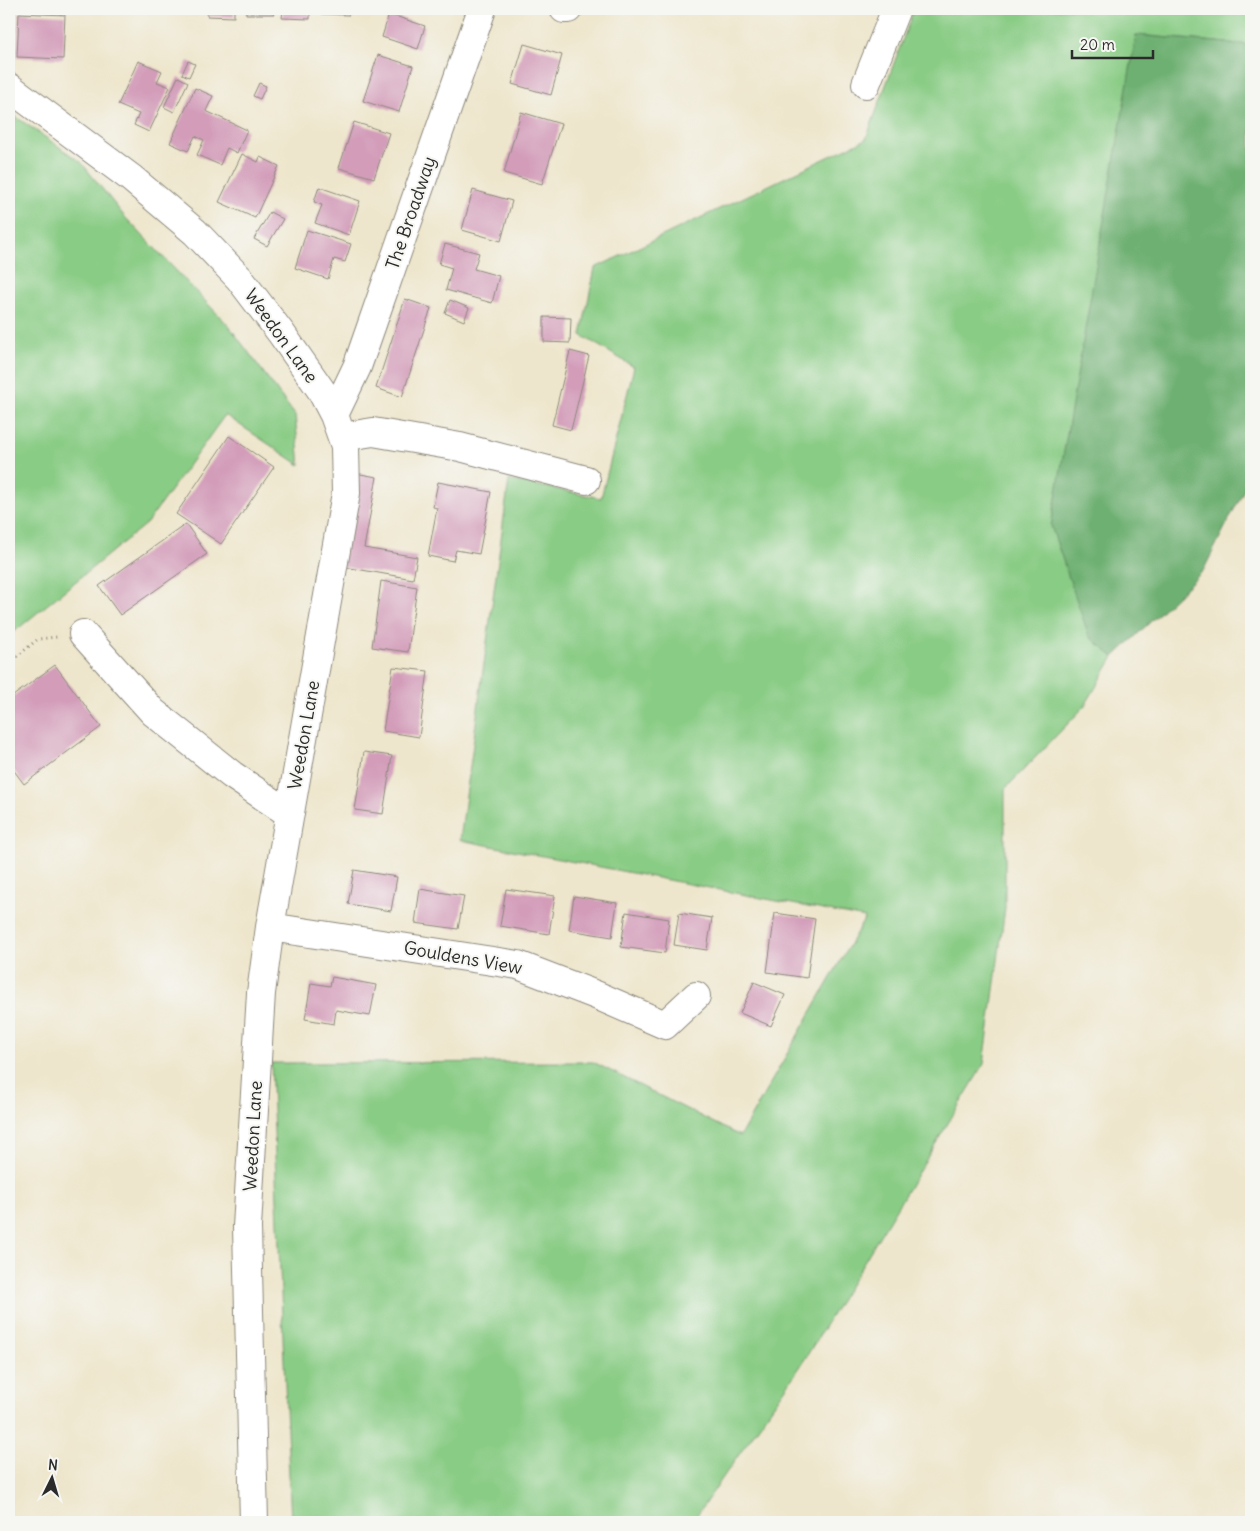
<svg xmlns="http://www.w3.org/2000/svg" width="1260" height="1531" font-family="Delius,sans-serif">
  <rect width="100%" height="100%" fill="#f6f6f2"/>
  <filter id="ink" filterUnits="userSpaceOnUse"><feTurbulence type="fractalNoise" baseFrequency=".02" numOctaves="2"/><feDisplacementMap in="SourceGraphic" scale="10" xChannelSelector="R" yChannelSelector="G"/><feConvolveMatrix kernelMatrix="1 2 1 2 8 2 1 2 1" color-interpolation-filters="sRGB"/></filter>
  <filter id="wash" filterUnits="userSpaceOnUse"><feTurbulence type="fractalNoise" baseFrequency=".0096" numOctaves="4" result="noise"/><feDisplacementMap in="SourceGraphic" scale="20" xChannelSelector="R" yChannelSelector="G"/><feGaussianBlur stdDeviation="1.12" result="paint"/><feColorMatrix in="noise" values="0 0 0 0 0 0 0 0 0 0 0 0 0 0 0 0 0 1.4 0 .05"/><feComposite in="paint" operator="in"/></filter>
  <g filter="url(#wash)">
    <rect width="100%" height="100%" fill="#eee6cc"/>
    <path fill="#89cc85" stroke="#5a7c58" d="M914 9H1251V45L1136 35 1089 636 1114 657 1084 707 1005 789V908L984 1064 800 1367 692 1522H291L271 1063 593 1062 740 1136 865 918 460 840 509 480 601 498 634 367 581 335 595 268 866 139Z
      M9 112 81 162 124 216 229 326 295 415 300 465 225 415 147 523 9 636Z"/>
    <path fill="#6eb072" stroke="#4c6e4e" d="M1136 35 1251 45V476L1203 571 1114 657 1089 636 1051 526Z"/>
    <g id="blocks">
      <path fill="#d39dba" d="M207 9H234V17L207 16Z
        M246 9H274V14H246Z
        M283 9H310V19L282 18Z
        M321 9H349V15L321 14Z
        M19 13 65 15 63 59 17 57Z
        M389 14 425 26 418 49 382 37Z
        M524 44 562 55 551 95 512 84Z
        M378 55 413 66 399 112 363 101Z
        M138 61 162 71 157 82 170 87 149 132 134 125 139 114 118 105Z
        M188 61 195 64 189 77 182 74Z
        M178 77 188 82 174 112 164 107Z
        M259 83 266 86 260 99 253 96Z
        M195 88 213 96 206 111 247 130 237 153 227 148 220 165 197 155 204 140 195 136 188 151 170 143Z
        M521 112 561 124 542 184 504 173Z
        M354 122 389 133 374 178 339 168Z
        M242 154 258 162 260 157 279 166 255 218 219 202Z
        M319 187 360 201 349 235 315 223 322 205 314 202Z
        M473 190 512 201 501 241 462 230Z
        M270 212 283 219 267 246 254 239Z
        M307 230 351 244 345 262 334 259 328 279 295 268Z
        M445 244 479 253 474 269 499 276 492 303 446 290 452 268 439 264Z
        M405 299 431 308 402 397 376 388Z
        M450 300 469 308 464 321 445 313Z
        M544 317 571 318 570 343 544 342Z
        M570 351 589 356 571 430 552 425Z
        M229 436 274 467 221 544 176 514Z
        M355 473 377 477 364 548 417 557 413 579 339 566Z
        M438 482 491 492 479 554 456 550 453 561 428 556 437 508 433 507Z
        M186 524 207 554 120 615 99 586Z
        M381 581 417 587 408 652 372 647Z
        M55 665 101 727 24 784 9 764V699Z
        M393 667 428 671 419 737 383 731Z
        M364 752 392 756 383 814 355 810Z
        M354 870 397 877 391 911 348 904Z
        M420 889 464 896 458 929 415 923Z
        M506 889 555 896 549 934 500 926Z
        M574 896 617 903 612 937 569 930Z
        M626 912 669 919 665 953 621 947Z
        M679 913 712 918 707 950 674 945Z
        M775 913 815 919 807 978 767 972Z
        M332 977 376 985 370 1016 336 1010 334 1024 305 1019 311 983 330 986Z
        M754 982 785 995 771 1026 740 1013Z"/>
    </g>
  </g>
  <g filter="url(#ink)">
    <use href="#blocks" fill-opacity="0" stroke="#8c887c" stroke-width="1"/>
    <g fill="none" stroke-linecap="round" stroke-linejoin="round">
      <g stroke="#8c887c" stroke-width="30">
        <path id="minor" d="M564 9H568
          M866 84 896 9
          M9 87 131 178 195 232 239 278 281 333 321 390 334 415 345 446 346 493 270 927 261 993 247 1227 254 1522
          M334 415 357 367 482 9
          M342 437 373 432 460 447 586 480
          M83 634 153 712 232 775 290 814
          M270 927 518 965 596 995 665 1025 696 996"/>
      </g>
      <path stroke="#8c887c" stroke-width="3" stroke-dasharray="1 4" stroke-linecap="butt" d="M9 663 38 639 57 637"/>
      <use href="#minor" stroke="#fff" stroke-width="28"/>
    </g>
  </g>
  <g text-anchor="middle" stroke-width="4" stroke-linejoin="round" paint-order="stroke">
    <g font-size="18" fill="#2b2b2b" stroke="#f6f6f2">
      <text transform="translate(411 213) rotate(-71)" y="6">The Broadway</text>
      <text transform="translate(281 336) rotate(54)" y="6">Weedon Lane</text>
      <text transform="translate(304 735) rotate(-80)" y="6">Weedon Lane</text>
      <text transform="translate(463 958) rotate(10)" y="6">Gouldens View</text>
      <text transform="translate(253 1136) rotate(-87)" y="6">Weedon Lane</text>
    </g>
  </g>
  <rect width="1260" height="1531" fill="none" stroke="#f6f6f2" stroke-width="30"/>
  <g transform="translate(52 1478) rotate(5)" stroke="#f6f6f2" stroke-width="4" paint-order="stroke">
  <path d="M0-4L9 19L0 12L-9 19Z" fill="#2b2b2b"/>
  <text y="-8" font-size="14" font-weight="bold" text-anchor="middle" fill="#2b2b2b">N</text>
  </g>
  <path d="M1072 50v8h81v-8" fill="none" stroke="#2b2b2b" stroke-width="2.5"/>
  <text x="1080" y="50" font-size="15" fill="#2b2b2b" stroke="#f6f6f2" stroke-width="4" paint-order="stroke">20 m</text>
</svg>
